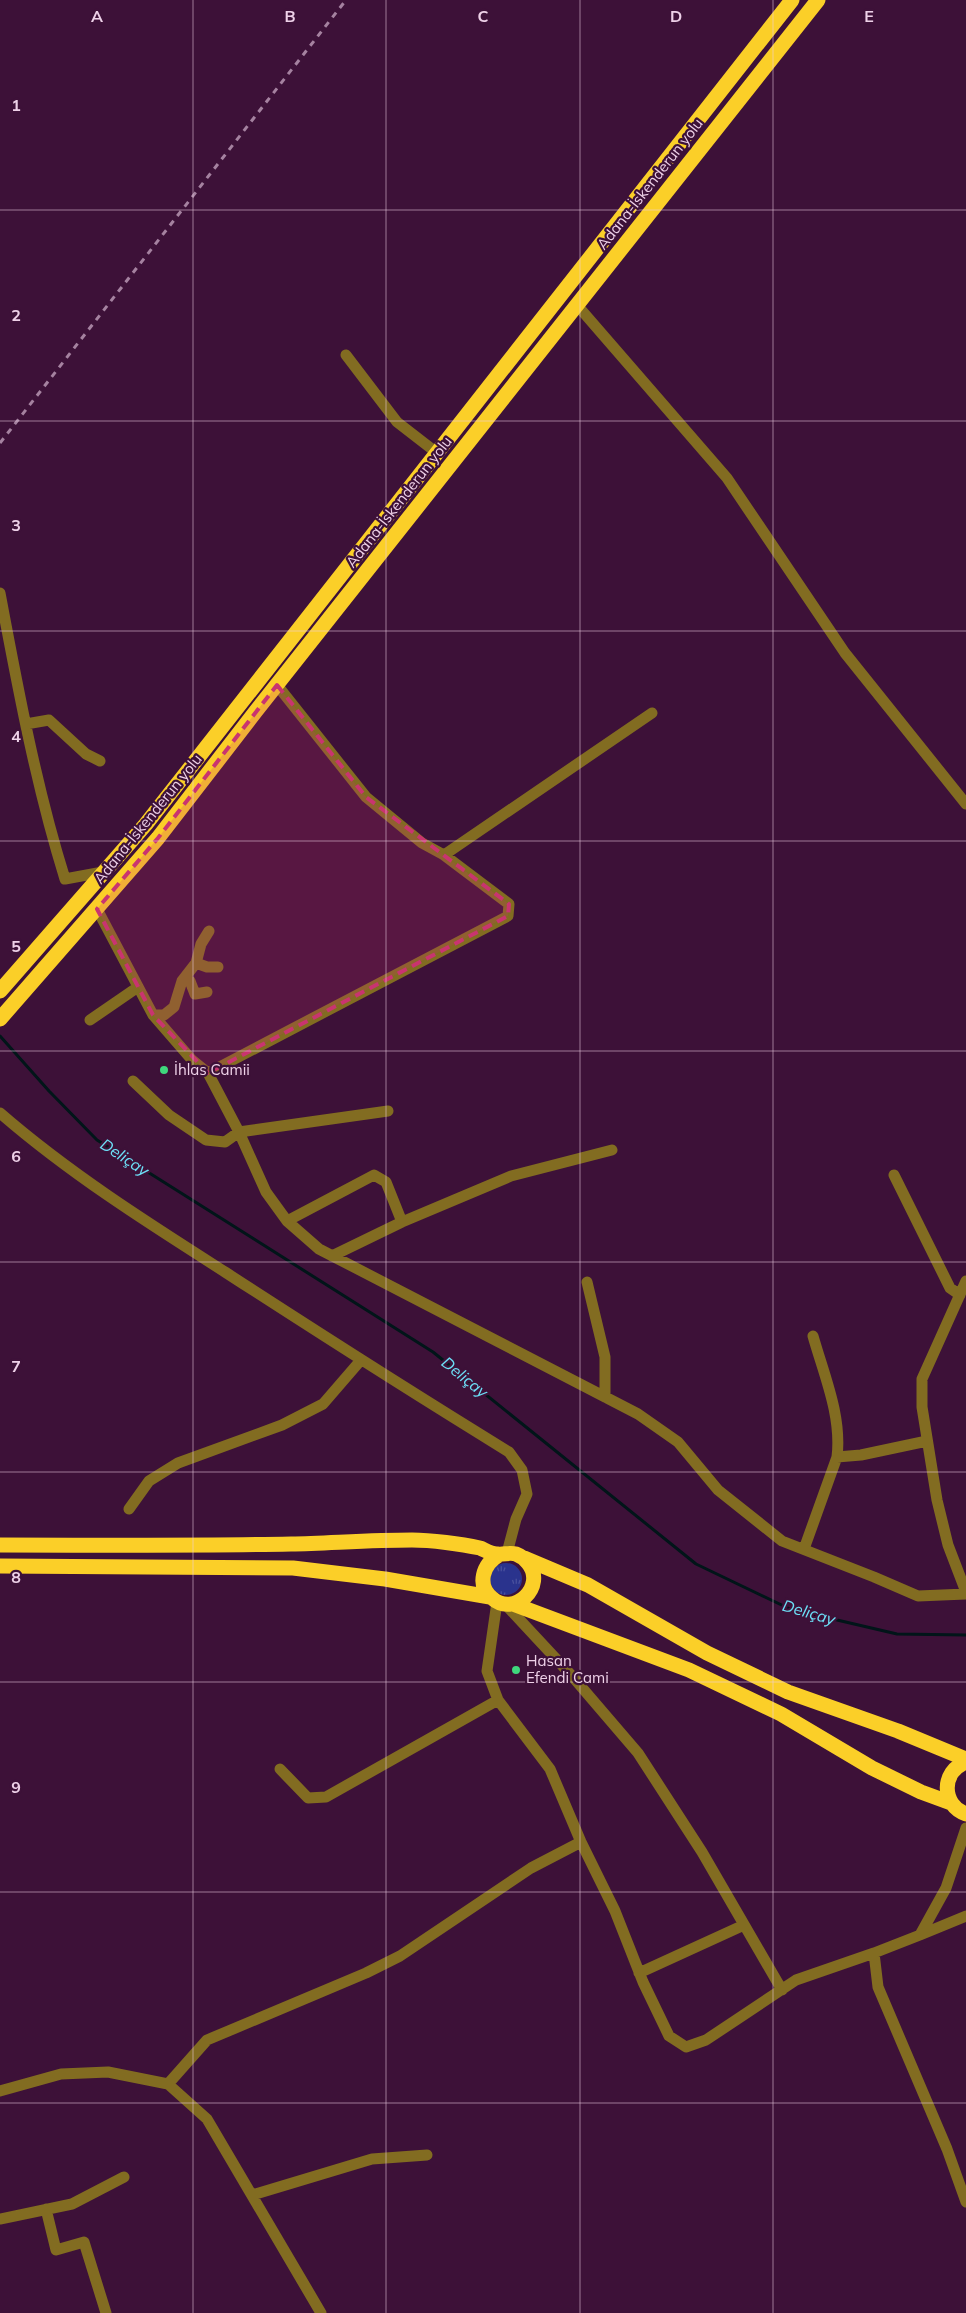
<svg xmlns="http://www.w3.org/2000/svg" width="966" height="2313" font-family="Mulish,sans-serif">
  <defs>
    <pattern id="grass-tufts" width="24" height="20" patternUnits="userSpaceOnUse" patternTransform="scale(1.25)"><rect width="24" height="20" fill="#2a338d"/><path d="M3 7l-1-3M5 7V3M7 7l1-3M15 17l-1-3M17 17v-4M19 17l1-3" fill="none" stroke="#49509d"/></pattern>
  </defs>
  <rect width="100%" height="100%" fill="#3d1138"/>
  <path fill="url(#grass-tufts)" d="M490 1579a16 16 0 1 1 32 0a16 16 0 1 1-32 0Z"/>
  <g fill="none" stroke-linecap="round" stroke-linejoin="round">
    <path stroke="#011519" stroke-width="3" d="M0 1036 49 1091 97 1140 433 1352 696 1564 790 1609 897 1634 966 1635"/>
    <path stroke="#826c21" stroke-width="11" d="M577 305 727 478 845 653 966 804
      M346 355 397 422 437 453
      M0 593C18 689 36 786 65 879L103 872
      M26 724 49 720 86 754 100 761
      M444 855 652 713
      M97 909 153 1015 192 1060 208 1073 239 1132 266 1192 287 1221 319 1249 638 1414 678 1442 718 1490 782 1541 874 1577 918 1596 966 1594
      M196 963 207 967H218
      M182 981H190L195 994 207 992
      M153 1015H164L174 1007 182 981 196 963 201 944 209 931
      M90 1020 138 987
      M208 1073 508 916 509 904 444 855 422 843 366 797 277 685
      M133 1081 169 1115 206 1140 225 1142 239 1132 388 1111
      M0 1113C69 1173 148 1223 225 1272 319 1333 413 1393 509 1452L522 1470 527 1494 516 1519 507 1553
      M894 1175 950 1288 960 1295
      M287 1221 374 1175 386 1182 402 1222
      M332 1256 402 1222 511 1176 612 1150
      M966 1281 922 1379V1407L937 1500 948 1545 966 1592
      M587 1282 605 1357V1397
      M813 1336C824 1375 842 1416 837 1457L861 1455 927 1441
      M129 1509 149 1481 178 1463 282 1425 323 1404 361 1360
      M804 1549 837 1457
      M497 1602 487 1671 498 1700 550 1769 581 1842 615 1911 643 1982 669 2036 686 2047 706 2040 796 1980 874 1953
      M505 1604 572 1676 638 1753 702 1852 782 1990
      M280 1769 308 1798 326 1797 498 1700
      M966 1828 946 1888 920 1935 874 1953 878 1987 947 2149 966 2202
      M920 1935 966 1916
      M639 1973 744 1925
      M168 2084 207 2040 366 1973 400 1956 531 1868 581 1842
      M0 2091 61 2074 108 2072 168 2084 207 2119 321 2313
      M252 2195 372 2159 427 2155
      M46 2209 56 2250 84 2242 106 2313
      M0 2219 72 2204 124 2177"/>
    <path stroke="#fbcf28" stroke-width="15" d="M0 991 146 824 792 0
      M0 1019 158 838 256 711 818 0
      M0 1545C97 1545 194 1546 291 1544 331 1543 372 1540 412 1540 431 1540 461 1544 480 1548 485 1550 491 1554 497 1554 504 1555 509 1552 516 1554 521 1556 525 1559 528 1563 547 1586 514 1618 492 1598 476 1585 483 1564 499 1555
      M524 1558 588 1585 707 1653 788 1692 898 1731 966 1759
      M0 1566 293 1568 385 1579 490 1597
      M513 1604 689 1670 781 1714 872 1768 921 1792 951 1803
      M966 1762C941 1771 941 1805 966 1814"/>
    <path stroke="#a582a0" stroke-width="3" stroke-dasharray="6 6" stroke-linecap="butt" d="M0 443 346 0"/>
  </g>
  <path fill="#c93470" fill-opacity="0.2" stroke="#c93470" stroke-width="4" stroke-dasharray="10 6" stroke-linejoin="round" d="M277 685 366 797 509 904 508 916 208 1073 153 1015 97 909 158 838Z"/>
  <path fill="none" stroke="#eed1e8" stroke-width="1" stroke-opacity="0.55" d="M193 0V2313M386 0V2313M580 0V2313M773 0V2313M0 210H966M0 421H966M0 631H966M0 841H966M0 1051H966M0 1262H966M0 1472H966M0 1682H966M0 1892H966M0 2103H966"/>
  <g fill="#3fd77d" stroke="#3d1138" stroke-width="2">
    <circle cx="164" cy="1070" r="5"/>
    <circle cx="516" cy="1670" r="5"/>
  </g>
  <g text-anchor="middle" stroke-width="4.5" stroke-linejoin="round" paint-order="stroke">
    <g font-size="15" fill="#eed1e8" stroke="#3d1138">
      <text transform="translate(650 184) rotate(-52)" y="5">Adana-İskenderun yolu</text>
      <text transform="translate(399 502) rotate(-52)" y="5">Adana-İskenderun yolu</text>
      <text transform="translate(148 819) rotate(-51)" y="5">Adana-İskenderun yolu</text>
    </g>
    <g font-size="15" fill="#eed1e8" stroke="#3d1138" text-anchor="start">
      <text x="174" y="1075">İhlas Camii</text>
      <text x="526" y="1666">Hasan<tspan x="526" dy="17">Efendi Cami</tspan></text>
    </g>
    <g font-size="16" font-style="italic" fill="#6de1f8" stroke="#3d1138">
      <text transform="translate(125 1157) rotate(33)" y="6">Deliçay</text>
      <text transform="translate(465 1377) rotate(39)" y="6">Deliçay</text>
      <text transform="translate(809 1612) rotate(16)" y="6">Deliçay</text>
    </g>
  </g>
  <g font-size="16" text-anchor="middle" font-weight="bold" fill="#eed1e8" stroke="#3d1138" stroke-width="4.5" stroke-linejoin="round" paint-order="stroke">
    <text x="97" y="22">A</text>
    <text x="290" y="22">B</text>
    <text x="483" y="22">C</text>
    <text x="676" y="22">D</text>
    <text x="869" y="22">E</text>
    <text x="16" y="111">1</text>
    <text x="16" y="321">2</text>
    <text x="16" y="531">3</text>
    <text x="16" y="742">4</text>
    <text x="16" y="952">5</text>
    <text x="16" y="1162">6</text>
    <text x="16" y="1372">7</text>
    <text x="16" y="1583">8</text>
    <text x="16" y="1793">9</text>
  </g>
</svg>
